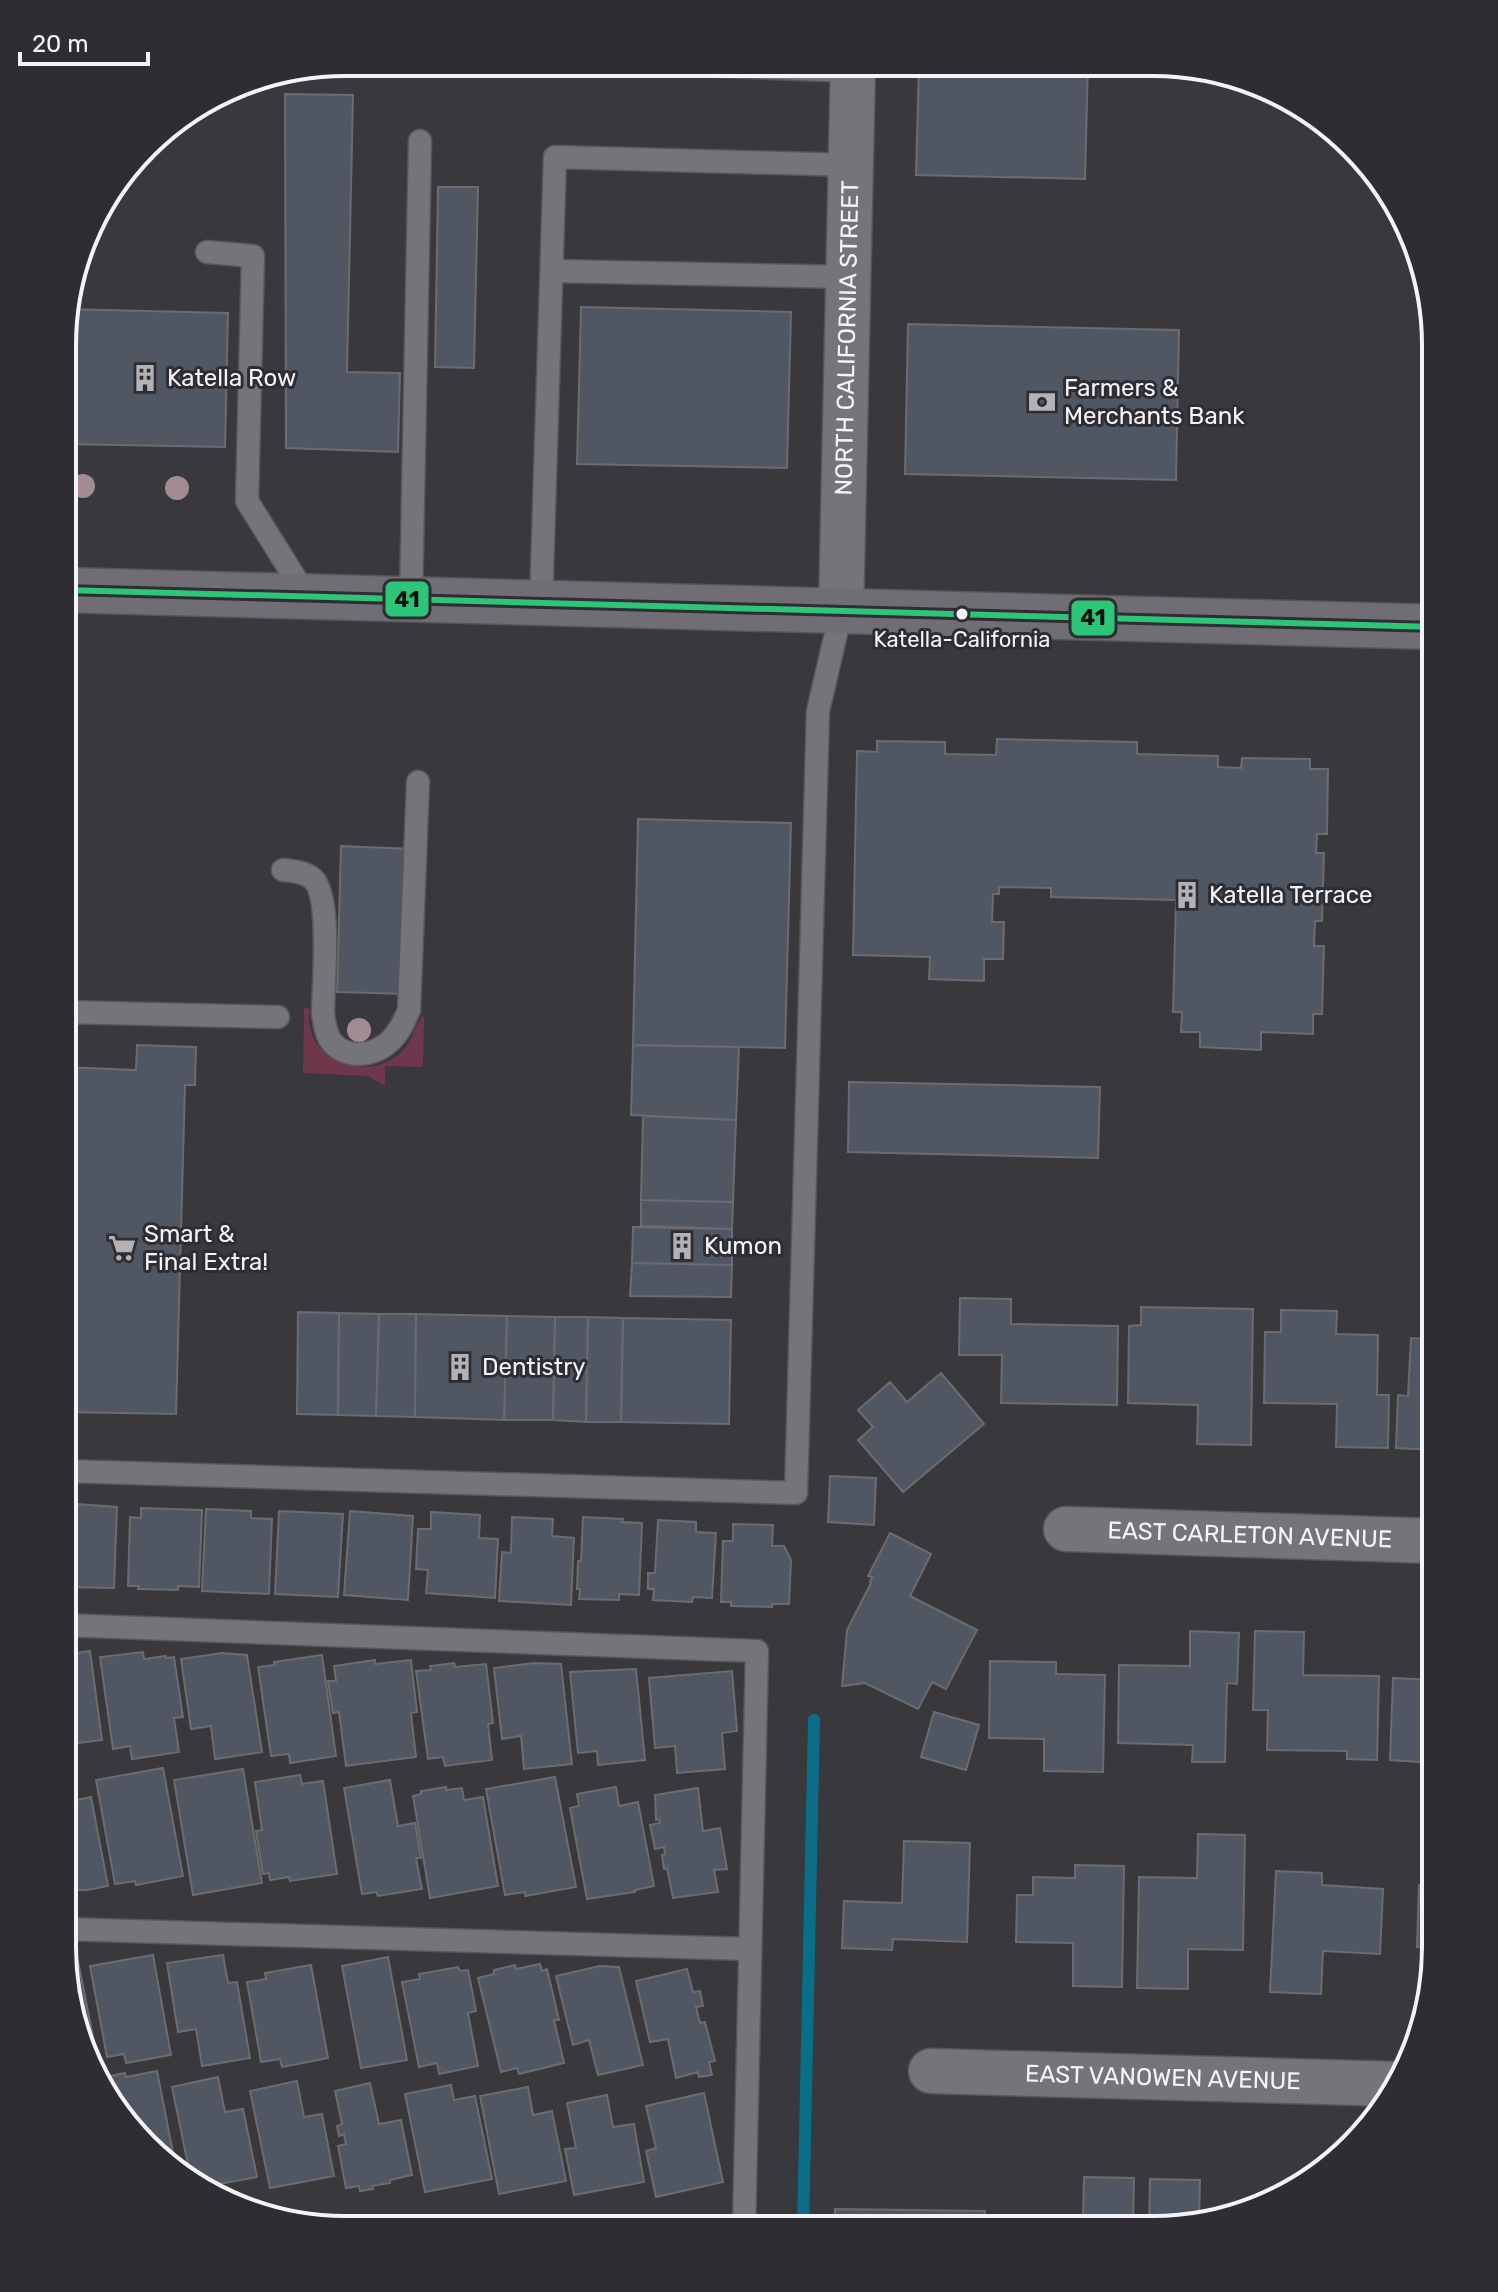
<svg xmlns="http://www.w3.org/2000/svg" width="1498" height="2292" font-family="Rubik,sans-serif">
  <rect width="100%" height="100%" fill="#39383c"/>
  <path fill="#6e374c" d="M304 1008 310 1009C309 1015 308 1021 310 1027 316 1062 363 1076 391 1060 412 1047 411 1032 423 1015L424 1017 423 1067 385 1066V1086L368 1076 303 1073Z"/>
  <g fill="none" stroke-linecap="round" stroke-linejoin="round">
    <path stroke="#0a6e88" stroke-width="12" d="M803 2229 814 1720"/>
  </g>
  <path fill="#505762" stroke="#6c6c6f" stroke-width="2" d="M919 64H1088L1085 179 916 175Z
    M285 94 353 95 347 372 400 373 398 452 286 448Z
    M438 187H478L474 368 435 367Z
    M581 307 791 312 787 468 577 464Z
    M64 309 228 313 225 447 64 444Z
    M908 324 1179 330 1176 480 905 474Z
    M997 739 1137 742V754L1218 756V767L1241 768 1242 758 1310 759V769H1328L1327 834H1317L1316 853H1324L1322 921H1315L1314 946H1324L1322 1014H1313V1034L1261 1032V1050L1200 1047V1032H1181L1182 1012H1173L1176 900 1051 897V888L999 887V894H993L992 922H1004L1003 959H984V981L929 979 930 957 853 955 857 751 877 752V741L945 742V754L996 755Z
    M638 819 791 823 785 1048 633 1045Z
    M341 846 412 849 408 994 337 992Z
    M137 1045 196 1047 195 1085H185L176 1414 63 1412V1067L136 1070Z
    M633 1045 739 1047 736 1120 631 1115Z
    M849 1082 1100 1087 1098 1158 848 1152Z
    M643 1116 736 1120 733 1202 641 1200Z
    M641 1200 733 1202 732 1229 641 1226Z
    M633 1227 732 1229V1265L632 1263Z
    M632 1263 732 1265 731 1297 630 1296Z
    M960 1298 1011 1299V1324L1118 1326 1117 1405 1001 1403 1002 1355H959Z
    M1141 1307 1253 1309 1251 1445 1197 1444 1198 1405 1128 1403 1129 1326 1141 1325Z
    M1281 1310 1337 1311 1336 1334 1378 1335 1377 1395H1389L1388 1448 1336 1447 1337 1404 1264 1403 1265 1332H1281Z
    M298 1312 339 1313 338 1415 297 1414Z
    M339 1313 379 1314 376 1416 338 1415Z
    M379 1314H416L415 1417 376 1416Z
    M416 1314 507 1316 504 1420 415 1417Z
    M507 1316 555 1317 553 1420H504Z
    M555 1317H588L586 1422 553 1420Z
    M588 1317 623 1318 621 1422H586Z
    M623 1318 731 1320 729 1424 621 1422Z
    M1422 1324H1436V1450L1396 1448 1398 1395 1408 1396 1411 1338 1422 1339Z
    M941 1373 984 1424 903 1492 858 1440 873 1427 858 1410 890 1382 907 1402Z
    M830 1476 876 1478 874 1525 828 1522Z
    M63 1503 117 1507 114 1588 63 1587Z
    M141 1508 202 1510 199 1587 178 1586V1590L138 1589 139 1586H128L130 1517 141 1518Z
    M206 1509 251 1511V1518L272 1519 269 1594 202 1591Z
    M279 1511 343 1514 338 1597 275 1594Z
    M350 1511 413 1516 408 1600 344 1595Z
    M431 1512 480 1515 479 1538 498 1539 495 1598 426 1593 428 1570 416 1569 418 1529H431Z
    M512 1517 553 1519 552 1536 574 1538 571 1605 499 1601 502 1552 511 1553Z
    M583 1517 623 1519 622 1522 642 1523 639 1595 619 1594V1600L579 1599 580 1589H577L578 1561H581Z
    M658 1520 696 1522V1532L716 1533 712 1598 693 1597 692 1602 653 1600 654 1589H648V1573H655Z
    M733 1524 773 1525 772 1546H784L791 1560 789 1604H772V1607L731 1606V1602H721L723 1541H733Z
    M890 1533 931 1554 910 1596 977 1630 946 1689 932 1682 918 1709 865 1683 842 1686 847 1630 871 1583 870 1582 872 1577 868 1576Z
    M1190 1631 1239 1633 1237 1684 1227 1683 1225 1762H1192L1193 1745 1118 1743 1119 1665 1190 1666Z
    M1255 1631 1304 1632 1303 1675 1379 1676 1377 1760 1347 1759V1751L1267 1750 1268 1710H1253Z
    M90 1651 102 1740 62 1745V1655Z
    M143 1652 144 1659 166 1656V1658L174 1657 183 1717 174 1718 179 1752 132 1759 130 1746 113 1749 100 1657Z
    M222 1653 247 1655 262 1752 215 1759 211 1726 191 1729 181 1659Z
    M322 1655 336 1756 290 1763 289 1754 271 1756 258 1667 275 1665 274 1662Z
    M375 1660V1664L411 1660 417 1712 411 1713 416 1757 346 1766 339 1712 333 1713 328 1681H336L334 1666Z
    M990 1661 1056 1662V1674L1105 1675 1103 1772 1044 1771V1739L989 1738Z
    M454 1663 455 1667 486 1664 493 1723 488 1724 492 1760 445 1766 443 1757 428 1759 416 1671 431 1670 430 1666Z
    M534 1663 561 1664 572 1764 524 1769 521 1736 502 1739 494 1668Z
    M636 1669 645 1760 598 1765 597 1751 578 1753 570 1672Z
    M732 1671 737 1731 722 1733 725 1769 677 1773 675 1746 655 1748 649 1678Z
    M1393 1678 1435 1680V1763L1390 1760Z
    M934 1712 979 1725 966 1770 921 1757Z
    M62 1768H65L72 1801 91 1797 108 1886 87 1890H62Z
    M163 1768 183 1876 136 1885 135 1881 115 1884 96 1780Z
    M243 1769 262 1883 193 1895 174 1780Z
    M300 1775 302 1784 323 1781 337 1874 290 1881 289 1877 270 1880 269 1873 263 1874 256 1831 262 1830 255 1782Z
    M555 1777 576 1887 525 1896V1892L505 1895 486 1789Z
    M390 1780 398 1826 415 1823 421 1858H416L422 1889 378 1896 376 1892 362 1894 344 1788Z
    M446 1787V1790L462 1788 464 1800 483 1797 498 1886 430 1898 413 1796 421 1794V1791Z
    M616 1787 619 1806 638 1802 654 1886 635 1890V1892L587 1899 570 1808 579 1806 577 1794Z
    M698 1788 703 1831 720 1828 727 1869 714 1870 718 1892 673 1898 667 1868 664 1869 662 1855 665 1854 664 1847 655 1849 650 1825 660 1823 659 1819 656 1820 655 1795Z
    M1198 1834 1245 1835 1243 1950 1188 1949V1989L1137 1988 1139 1877 1197 1878Z
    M904 1841 970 1843 967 1942 893 1939 892 1950 842 1948 844 1901 902 1903Z
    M1075 1865 1124 1866 1122 1987 1073 1986V1943L1016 1942 1017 1895H1033V1877L1075 1878Z
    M1276 1871 1322 1873V1885L1383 1889 1380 1954 1323 1951 1321 1994 1270 1992Z
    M1419 1885H1435V1947H1417Z
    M76 1951 96 2052 84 2055 63 1953Z
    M153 1955 171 2055 126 2063 124 2054 107 2057 90 1966Z
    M223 1955 228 1983 237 1982 250 2058 202 2066 196 2029 178 2032 167 1963Z
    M388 1957 407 2060 361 2068 342 1966Z
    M540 1964 542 1971 547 1969 559 2020H554L564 2063 519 2074 517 2068 501 2072 478 1978 494 1974V1970L515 1965 516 1969Z
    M311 1965 328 2058 282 2067 280 2059 261 2062 247 1982 266 1979 265 1973Z
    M600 1966 619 1967 643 2065 598 2075 589 2040 573 2045 556 1976Z
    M458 1967 460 1971 468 1970 476 2011 468 2013 478 2066 439 2074 437 2063 419 2067 402 1982 420 1979 419 1974Z
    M687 1969 693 1992 700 1991 703 2006 696 2007 700 2023 705 2022 715 2061 709 2062 712 2075 699 2077 698 2072 676 2078 668 2039 650 2042 636 1981Z
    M157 2071 177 2173 173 2172 101 2078 125 2073 126 2077Z
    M218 2077 225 2112 243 2109 257 2177 208 2186 191 2179 172 2087Z
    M297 2081 304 2117 322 2114 334 2176 270 2188 250 2091Z
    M370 2083 379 2124 401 2120 412 2175 390 2180V2183L372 2186 373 2189 360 2191 359 2186 346 2188 338 2146 346 2144 344 2134 339 2136 337 2126 342 2124 335 2091Z
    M451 2085 454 2100 475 2096 492 2179 425 2192 405 2094Z
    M528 2087 533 2115 552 2111 566 2181 499 2194 480 2096Z
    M704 2093 723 2182 656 2197 646 2151 656 2148 646 2106Z
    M607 2095 613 2127 634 2124 644 2182 574 2195 565 2149 576 2148 567 2103Z
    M1084 2177 1134 2178 1133 2230H1030V2227L1058 2228V2215L1083 2216Z
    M1150 2179 1200 2180 1199 2221 1149 2230Z
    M835 2209 985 2211V2230L834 2229Z"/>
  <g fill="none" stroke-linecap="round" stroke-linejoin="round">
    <g stroke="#57575a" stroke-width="25">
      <path id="service" d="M647 63 853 71
        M207 252 253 256 247 501 307 597
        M552 271 848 277
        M411 600 420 141
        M541 604 555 157 850 165
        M283 870C294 871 305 872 313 879 332 897 323 985 323 1013 324 1022 325 1030 329 1038 342 1060 372 1057 389 1042 399 1033 404 1022 409 1010L418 782
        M63 1012 278 1017
        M63 1471 796 1493 818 711 841 612
        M62 1625 757 1651 744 2229
        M62 1929 750 1949"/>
    </g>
    <g stroke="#57575a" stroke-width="47">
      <g id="minor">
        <path id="s1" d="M841 612 853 63"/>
        <path id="s2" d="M1066 1529 1436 1541"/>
        <path id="s3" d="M931 2071 1396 2084"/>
      </g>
    </g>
    <g stroke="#57575a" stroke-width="47">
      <path id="primary" d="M64 590 1436 627"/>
    </g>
    <use href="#service" stroke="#757478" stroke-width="22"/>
    <use href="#minor" stroke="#757478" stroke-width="44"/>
    <use href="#primary" stroke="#716d74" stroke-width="44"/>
    <g stroke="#2e2d33" stroke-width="12">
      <path id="bus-1" d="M64 590 1436 627"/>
    </g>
    <use href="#bus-1" stroke="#2dc577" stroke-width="6"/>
  </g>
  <g fill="#a38b93">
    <circle cx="83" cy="486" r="12"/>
    <circle cx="177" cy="488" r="12"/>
    <circle cx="359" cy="1030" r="12"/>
  </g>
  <defs>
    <g id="building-bare" transform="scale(2.16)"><path d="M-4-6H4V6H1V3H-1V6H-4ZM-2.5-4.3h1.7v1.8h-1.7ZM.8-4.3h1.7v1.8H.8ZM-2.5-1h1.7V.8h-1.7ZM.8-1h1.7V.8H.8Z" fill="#b3b2b6" stroke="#2e2d33" stroke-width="2.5" paint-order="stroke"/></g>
    <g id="bank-bare" transform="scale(2.16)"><path d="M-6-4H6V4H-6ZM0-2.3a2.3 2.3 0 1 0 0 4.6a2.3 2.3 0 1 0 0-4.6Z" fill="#b3b2b6" stroke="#2e2d33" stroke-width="2.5" paint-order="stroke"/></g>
    <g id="supermarket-bare" transform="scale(2.16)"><path d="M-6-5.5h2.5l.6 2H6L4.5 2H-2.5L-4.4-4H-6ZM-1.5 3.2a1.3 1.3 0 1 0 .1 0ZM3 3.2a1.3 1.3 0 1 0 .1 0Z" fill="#b3b2b6" stroke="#2e2d33" stroke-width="2.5" paint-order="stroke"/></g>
  </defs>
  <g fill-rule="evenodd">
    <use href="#building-bare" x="145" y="378"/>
    <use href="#bank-bare" x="1042" y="402"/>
    <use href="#building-bare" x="1187" y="895"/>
    <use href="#building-bare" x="682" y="1246"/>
    <use href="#supermarket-bare" x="122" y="1248"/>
    <use href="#building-bare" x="460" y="1367"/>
  </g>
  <circle fill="#f4f4f8" stroke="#2e2d33" stroke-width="3" cx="962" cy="614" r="7"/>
  <g text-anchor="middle" stroke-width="6" stroke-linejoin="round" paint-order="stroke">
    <g font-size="22" fill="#f4f4f8" stroke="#2e2d33">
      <text x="962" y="647">Katella-California</text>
    </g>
    <g font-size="24" fill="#f4f4f8" stroke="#2e2d33">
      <text dy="8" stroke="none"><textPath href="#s1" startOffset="274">NORTH CALIFORNIA STREET</textPath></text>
      <text dy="8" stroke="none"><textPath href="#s2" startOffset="184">EAST CARLETON AVENUE</textPath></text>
      <text dy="8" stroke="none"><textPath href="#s3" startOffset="232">EAST VANOWEN AVENUE</textPath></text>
    </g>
    <g font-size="24" fill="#f4f4f8" stroke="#2e2d33" text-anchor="start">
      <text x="167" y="386">Katella Row</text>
      <text x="1064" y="396">Farmers &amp;<tspan x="1064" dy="28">Merchants Bank</tspan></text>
      <text x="1209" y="903">Katella Terrace</text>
      <text x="144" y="1242">Smart &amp;<tspan x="144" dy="28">Final Extra!</tspan></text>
      <text x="704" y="1254">Kumon</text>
      <text x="482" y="1375">Dentistry</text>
    </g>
  </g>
  <path d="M0 0H1498V2292H0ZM345 76H1153A269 269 0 0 1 1422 345V1947A269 269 0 0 1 1153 2216H345A269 269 0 0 1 76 1947V345A269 269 0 0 1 345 76Z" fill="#2e2d33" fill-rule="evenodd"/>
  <path fill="none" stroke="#f4f4f8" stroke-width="4" d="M345 76H1153A269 269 0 0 1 1422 345V1947A269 269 0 0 1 1153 2216H345A269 269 0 0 1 76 1947V345A269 269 0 0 1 345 76Z"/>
  <g stroke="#2e2d33" stroke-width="3">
    <rect x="384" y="580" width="46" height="38" rx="8" fill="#2dc577"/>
    <rect x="1070" y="599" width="46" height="38" rx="8" fill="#2dc577"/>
  </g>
  <g font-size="22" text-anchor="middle" font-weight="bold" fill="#111">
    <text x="407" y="607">41</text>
    <text x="1093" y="625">41</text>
  </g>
  <path d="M20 52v12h128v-12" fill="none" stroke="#f4f4f8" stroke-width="4"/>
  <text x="32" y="52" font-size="24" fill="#f4f4f8" stroke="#2e2d33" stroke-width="6" paint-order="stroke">20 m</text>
</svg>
